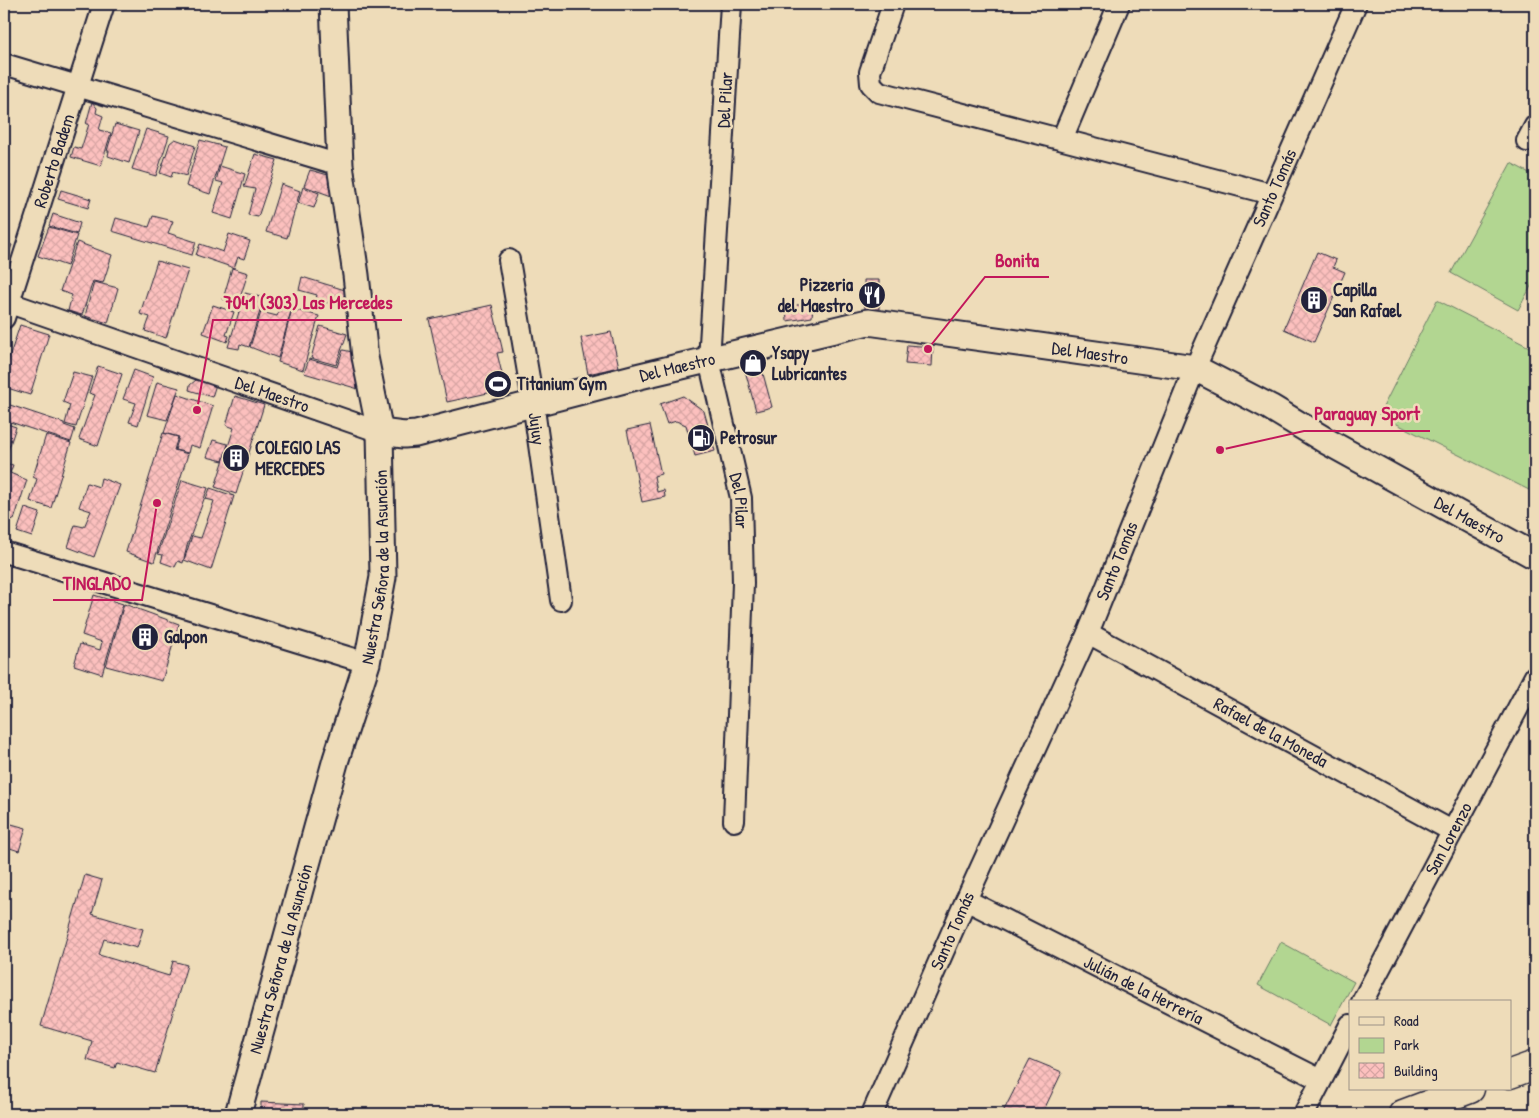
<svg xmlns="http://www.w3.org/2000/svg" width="1539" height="1118" font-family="'Patrick Hand',sans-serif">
  <defs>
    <pattern id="building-cross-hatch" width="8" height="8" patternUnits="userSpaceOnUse" patternTransform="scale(1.25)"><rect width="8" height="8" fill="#fcc0be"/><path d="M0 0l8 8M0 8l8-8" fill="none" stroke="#d8a5a4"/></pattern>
  </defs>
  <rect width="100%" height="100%" fill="#eedcb9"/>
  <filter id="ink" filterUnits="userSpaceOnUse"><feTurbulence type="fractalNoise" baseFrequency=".02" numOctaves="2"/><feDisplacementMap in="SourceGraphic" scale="10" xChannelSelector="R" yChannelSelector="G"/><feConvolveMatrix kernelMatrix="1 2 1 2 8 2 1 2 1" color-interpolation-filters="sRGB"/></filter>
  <g filter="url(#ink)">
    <path fill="#b2d691" stroke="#6a7c66" d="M1511 163 1535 176V279L1518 310 1451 273Z
      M1437 300 1535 350V478L1529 490 1379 415Z
      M1281 942 1354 982 1331 1025 1258 985Z"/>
    <path fill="url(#building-cross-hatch)" stroke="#22223b" d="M92 102 97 108 96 113 103 116 99 130 111 133 101 166 71 157 74 147 81 149 89 124H86Z
      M115 124 139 131 129 163 108 156 109 151H107Z
      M146 129 169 136 156 176 132 169Z
      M175 139 195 146 186 176 173 172 171 177 160 173 170 143Z
      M200 140 225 147 210 194 186 186Z
      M255 154 277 160 258 217 248 215 255 189 244 187Z
      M220 166 245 174 232 219 213 213 223 183 216 181Z
      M310 170 339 178 337 198 304 186Z
      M281 184 300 191 287 238 266 232Z
      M303 187 319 193 314 208 298 203Z
      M61 190 91 199 88 208 58 199Z
      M53 214 80 223 77 234 49 226Z
      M153 216 173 221 168 233 196 242 192 255 112 231 116 218 149 227Z
      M49 227 77 235 67 266 38 256Z
      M229 234 250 241 244 259 238 257 234 268 196 255 200 244 223 252Z
      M77 242 112 255 103 283 93 281 82 315 68 311 72 295 60 291Z
      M4 243 12 245 4 266Z
      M1317 252 1336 260 1333 267 1345 272 1314 342 1284 329Z
      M157 261 188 270 166 338 145 331 150 317 140 314Z
      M232 268 248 273 238 304 223 299Z
      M302 277 345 290 344 298 334 305 325 302 323 310 314 307 317 295 299 290Z
      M864 280H879V309L865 310Z
      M94 282 118 288 108 323 85 316Z
      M245 293 264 298 249 347 240 344 239 349 228 347Z
      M213 305 234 312 226 335 229 336 227 342 203 333Z
      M492 305 503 352 497 353 504 382 497 391 447 402 429 319Z
      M786 305H813L812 317 787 321Z
      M281 307 291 311 278 358 250 347 261 312 277 316Z
      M292 309 319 316 303 370 278 362Z
      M20 325 49 334 30 395 4 387V373Z
      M320 326 347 334 336 365 311 358Z
      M611 332 619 367 588 374 581 338Z
      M907 345 933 347 932 366 905 364Z
      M343 350 357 353 362 390 304 373 309 359 337 367Z
      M759 359 772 407 756 411 743 363Z
      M98 366 122 374 98 446 79 439 95 395 89 393Z
      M134 370 153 377 138 425 129 422 136 403 123 399Z
      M73 372 92 377 76 427 65 424 70 405 63 402Z
      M200 376 217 381 212 397 189 390 190 385 196 380H199Z
      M157 382 179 388 167 420 147 415Z
      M177 394 213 406 200 448 190 445 188 453 175 450 179 437 164 433Z
      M235 396 264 405 236 494 215 487 234 428 226 425Z
      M683 396 704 411 715 451 695 456 686 425 676 421 667 424 660 404Z
      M4 403 64 423V425L75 429 71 442 4 420Z
      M4 423 16 427 4 462Z
      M650 425 661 474 654 476 657 492 664 490 665 497 642 502 627 430Z
      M163 433 178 437 174 450 188 454 154 562 126 552Z
      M46 435 71 443 51 508 30 501 37 479 33 477Z
      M213 440 228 444 223 461 207 457Z
      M4 463 13 465 10 473 27 480 14 520 4 517Z
      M101 478 120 485 94 557 68 547 75 525 84 527 91 511 79 507 87 483 99 487Z
      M182 480 208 488 187 546 183 563 178 561 175 567 161 562 163 555 158 554Z
      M210 488 234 496 211 570 184 560 192 536 201 538 214 501 206 499Z
      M25 508 40 513 32 537 17 532Z
      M94 595 123 604 102 674 74 665 80 644 100 650 102 642 82 635Z
      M124 604 179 624 162 681 106 666Z
      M4 822 26 828 19 851 4 846Z
      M85 875 102 880 92 914 143 929 137 948 104 939 99 955 169 976 173 961 187 965 155 1073 117 1062 115 1068 87 1060 92 1041 41 1026Z
      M1030 1059 1062 1072 1042 1114H1002Z
      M261 1102 304 1104V1114H261Z"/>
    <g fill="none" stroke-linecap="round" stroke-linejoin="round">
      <g stroke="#22223b" stroke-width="24">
        <g id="minor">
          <path id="s1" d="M731 4 709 360 741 498 743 583 734 821"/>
          <path d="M893 4 870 72 871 84 879 92 1271 194"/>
          <path d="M4 64 340 165"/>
          <path d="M1062 139 1119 4"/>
          <path d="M1527 141 1535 126"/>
          <path id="s2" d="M509 260 533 402 561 600"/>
          <path id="s3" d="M4 301 380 432"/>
          <path id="s4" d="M4 318 104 4"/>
          <path d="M4 552 367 663"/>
          <path id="s5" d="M1088 633 1452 831"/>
          <path id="s6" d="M966 900 1321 1080"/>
          <path id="s7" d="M1362 1002 1535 676"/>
          <path id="s8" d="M872 1114 966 900 1088 633 1195 368 1356 4"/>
          <path d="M1304 1114 1350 1025"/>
        </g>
      </g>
      <g stroke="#22223b" stroke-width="29">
        <g id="tertiary">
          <path id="s9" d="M380 432 404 435 416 434 640 376 868 322 1195 368 1270 407 1328 442 1535 556"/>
          <path id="s10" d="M238 1114 336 759 367 663 383 577 380 432 365 357 356 275 340 165 333 4"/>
        </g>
      </g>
      <g stroke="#22223b" stroke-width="31">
        <path id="primary" d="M1510 1074 1535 1065
          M1403 1114 1470 1089"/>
      </g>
      <use href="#minor" stroke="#eedcb9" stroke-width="20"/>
      <use href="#tertiary" stroke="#eedcb9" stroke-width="25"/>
      <use href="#primary" stroke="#eedcb9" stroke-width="28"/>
    </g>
  </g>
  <defs>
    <g id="restaurant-disc" transform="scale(1.4375)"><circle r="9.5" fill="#22223b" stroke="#eedcb9"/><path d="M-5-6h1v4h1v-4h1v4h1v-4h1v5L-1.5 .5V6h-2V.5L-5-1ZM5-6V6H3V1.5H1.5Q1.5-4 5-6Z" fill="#fff"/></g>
    <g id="building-disc" transform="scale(1.4375)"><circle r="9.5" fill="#22223b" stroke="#eedcb9"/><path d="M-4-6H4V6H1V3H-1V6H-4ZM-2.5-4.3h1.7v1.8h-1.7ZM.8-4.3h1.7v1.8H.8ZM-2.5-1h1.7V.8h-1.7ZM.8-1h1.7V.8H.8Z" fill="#fff"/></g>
    <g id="shop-disc" transform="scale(1.4375)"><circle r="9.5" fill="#22223b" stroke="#eedcb9"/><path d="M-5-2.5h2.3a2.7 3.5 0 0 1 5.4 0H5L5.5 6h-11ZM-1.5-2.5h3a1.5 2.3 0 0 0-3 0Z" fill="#fff"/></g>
    <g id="stadium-disc" transform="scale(1.4375)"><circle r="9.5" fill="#22223b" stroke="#eedcb9"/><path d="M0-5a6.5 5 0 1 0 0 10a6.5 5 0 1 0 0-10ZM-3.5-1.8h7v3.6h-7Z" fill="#fff"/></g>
    <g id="fuel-disc" transform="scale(1.4375)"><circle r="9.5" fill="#22223b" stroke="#eedcb9"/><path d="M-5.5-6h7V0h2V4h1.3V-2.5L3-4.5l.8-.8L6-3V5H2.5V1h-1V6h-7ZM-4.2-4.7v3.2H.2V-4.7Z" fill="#fff"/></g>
  </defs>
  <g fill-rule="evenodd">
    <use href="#restaurant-disc" x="872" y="295"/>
    <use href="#building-disc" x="1314" y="300"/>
    <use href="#shop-disc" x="753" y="363"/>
    <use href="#stadium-disc" x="498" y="384"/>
    <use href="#fuel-disc" x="701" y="438"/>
    <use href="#building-disc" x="236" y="458"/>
    <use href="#building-disc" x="145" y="637"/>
  </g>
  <g text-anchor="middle" stroke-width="5" stroke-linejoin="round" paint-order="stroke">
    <g font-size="18" fill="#22223b" stroke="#eedcb9">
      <text transform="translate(725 100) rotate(-87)" y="6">Del Pilar</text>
      <text dy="6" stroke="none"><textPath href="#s4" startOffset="165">Roberto Badem</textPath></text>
      <text dy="6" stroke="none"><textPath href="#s8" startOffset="1010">Santo Tomás</textPath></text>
      <text dy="6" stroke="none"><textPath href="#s9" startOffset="726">Del Maestro</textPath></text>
      <text dy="6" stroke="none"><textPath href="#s9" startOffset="306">Del Maestro</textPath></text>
      <text dy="6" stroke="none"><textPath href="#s3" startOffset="284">Del Maestro</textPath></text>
      <text dy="6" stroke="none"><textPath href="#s2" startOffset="171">Jujuy</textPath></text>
      <text dy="6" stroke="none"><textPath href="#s1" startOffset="501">Del Pilar</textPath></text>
      <text dy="6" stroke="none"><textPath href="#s9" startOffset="1146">Del Maestro</textPath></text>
      <text dy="6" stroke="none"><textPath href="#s8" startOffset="605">Santo Tomás</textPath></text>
      <text dy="6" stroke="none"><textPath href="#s10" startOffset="566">Nuestra Señora de la Asunción</textPath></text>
      <text dy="6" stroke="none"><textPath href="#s5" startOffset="208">Rafael de la Moneda</textPath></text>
      <text dy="6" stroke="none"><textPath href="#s7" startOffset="185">San Lorenzo</textPath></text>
      <text dy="6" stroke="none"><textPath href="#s8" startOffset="200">Santo Tomás</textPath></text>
      <text dy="6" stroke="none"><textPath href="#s10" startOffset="161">Nuestra Señora de la Asunción</textPath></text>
      <text dy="6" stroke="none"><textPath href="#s6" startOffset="199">Julián de la Herrería</textPath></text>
    </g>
    <g font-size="18" font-weight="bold" fill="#22223b" stroke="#eedcb9" text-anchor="start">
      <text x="853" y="291" text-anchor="end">Pizzeria<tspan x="853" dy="21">del Maestro</tspan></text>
      <text x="1333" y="296">Capilla<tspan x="1333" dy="21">San Rafael</tspan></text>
      <text x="772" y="359">Ysapy<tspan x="772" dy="21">Lubricantes</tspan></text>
      <text x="517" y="390">Titanium Gym</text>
      <text x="720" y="444">Petrosur</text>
      <text x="255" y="454">COLEGIO LAS<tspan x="255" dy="21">MERCEDES</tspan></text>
      <text x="164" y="643">Galpon</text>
    </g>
  </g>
  <path fill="none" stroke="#c2185b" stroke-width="2" d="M928 349L985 277H1049M197 410L213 320H402M1220 450L1304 431H1430M157 503L142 600H53"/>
  <g fill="#c2185b" stroke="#eedcb9" stroke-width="2">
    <circle cx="928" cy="349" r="5"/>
    <circle cx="197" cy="410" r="5"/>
    <circle cx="1220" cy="450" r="5"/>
    <circle cx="157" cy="503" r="5"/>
  </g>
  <g font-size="19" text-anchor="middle" font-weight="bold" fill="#c2185b" stroke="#eedcb9" stroke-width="5" stroke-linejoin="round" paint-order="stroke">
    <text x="1017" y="267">Bonita</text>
    <text x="308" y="309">7041 (303) Las Mercedes</text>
    <text x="1367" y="420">Paraguay Sport</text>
    <text x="97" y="590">TINGLADO</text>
  </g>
  <rect width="1539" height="1118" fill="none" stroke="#eedcb9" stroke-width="20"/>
  <rect x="10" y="10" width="1519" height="1098" fill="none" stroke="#22223b" stroke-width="2" filter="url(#ink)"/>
  <rect x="1349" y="1000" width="162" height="90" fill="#eedcb9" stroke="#9c9287"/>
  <rect x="1359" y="1017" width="25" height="8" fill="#eedcb9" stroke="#9c9287"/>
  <text x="1394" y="1026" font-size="15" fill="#22223b">Road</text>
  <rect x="1359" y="1038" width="25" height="15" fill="#b2d691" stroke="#9c9287"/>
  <text x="1394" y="1050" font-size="15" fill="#22223b">Park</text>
  <rect x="1359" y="1063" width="25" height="15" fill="url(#building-cross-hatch)" stroke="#9c9287"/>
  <text x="1394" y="1076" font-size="15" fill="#22223b">Building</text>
</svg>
